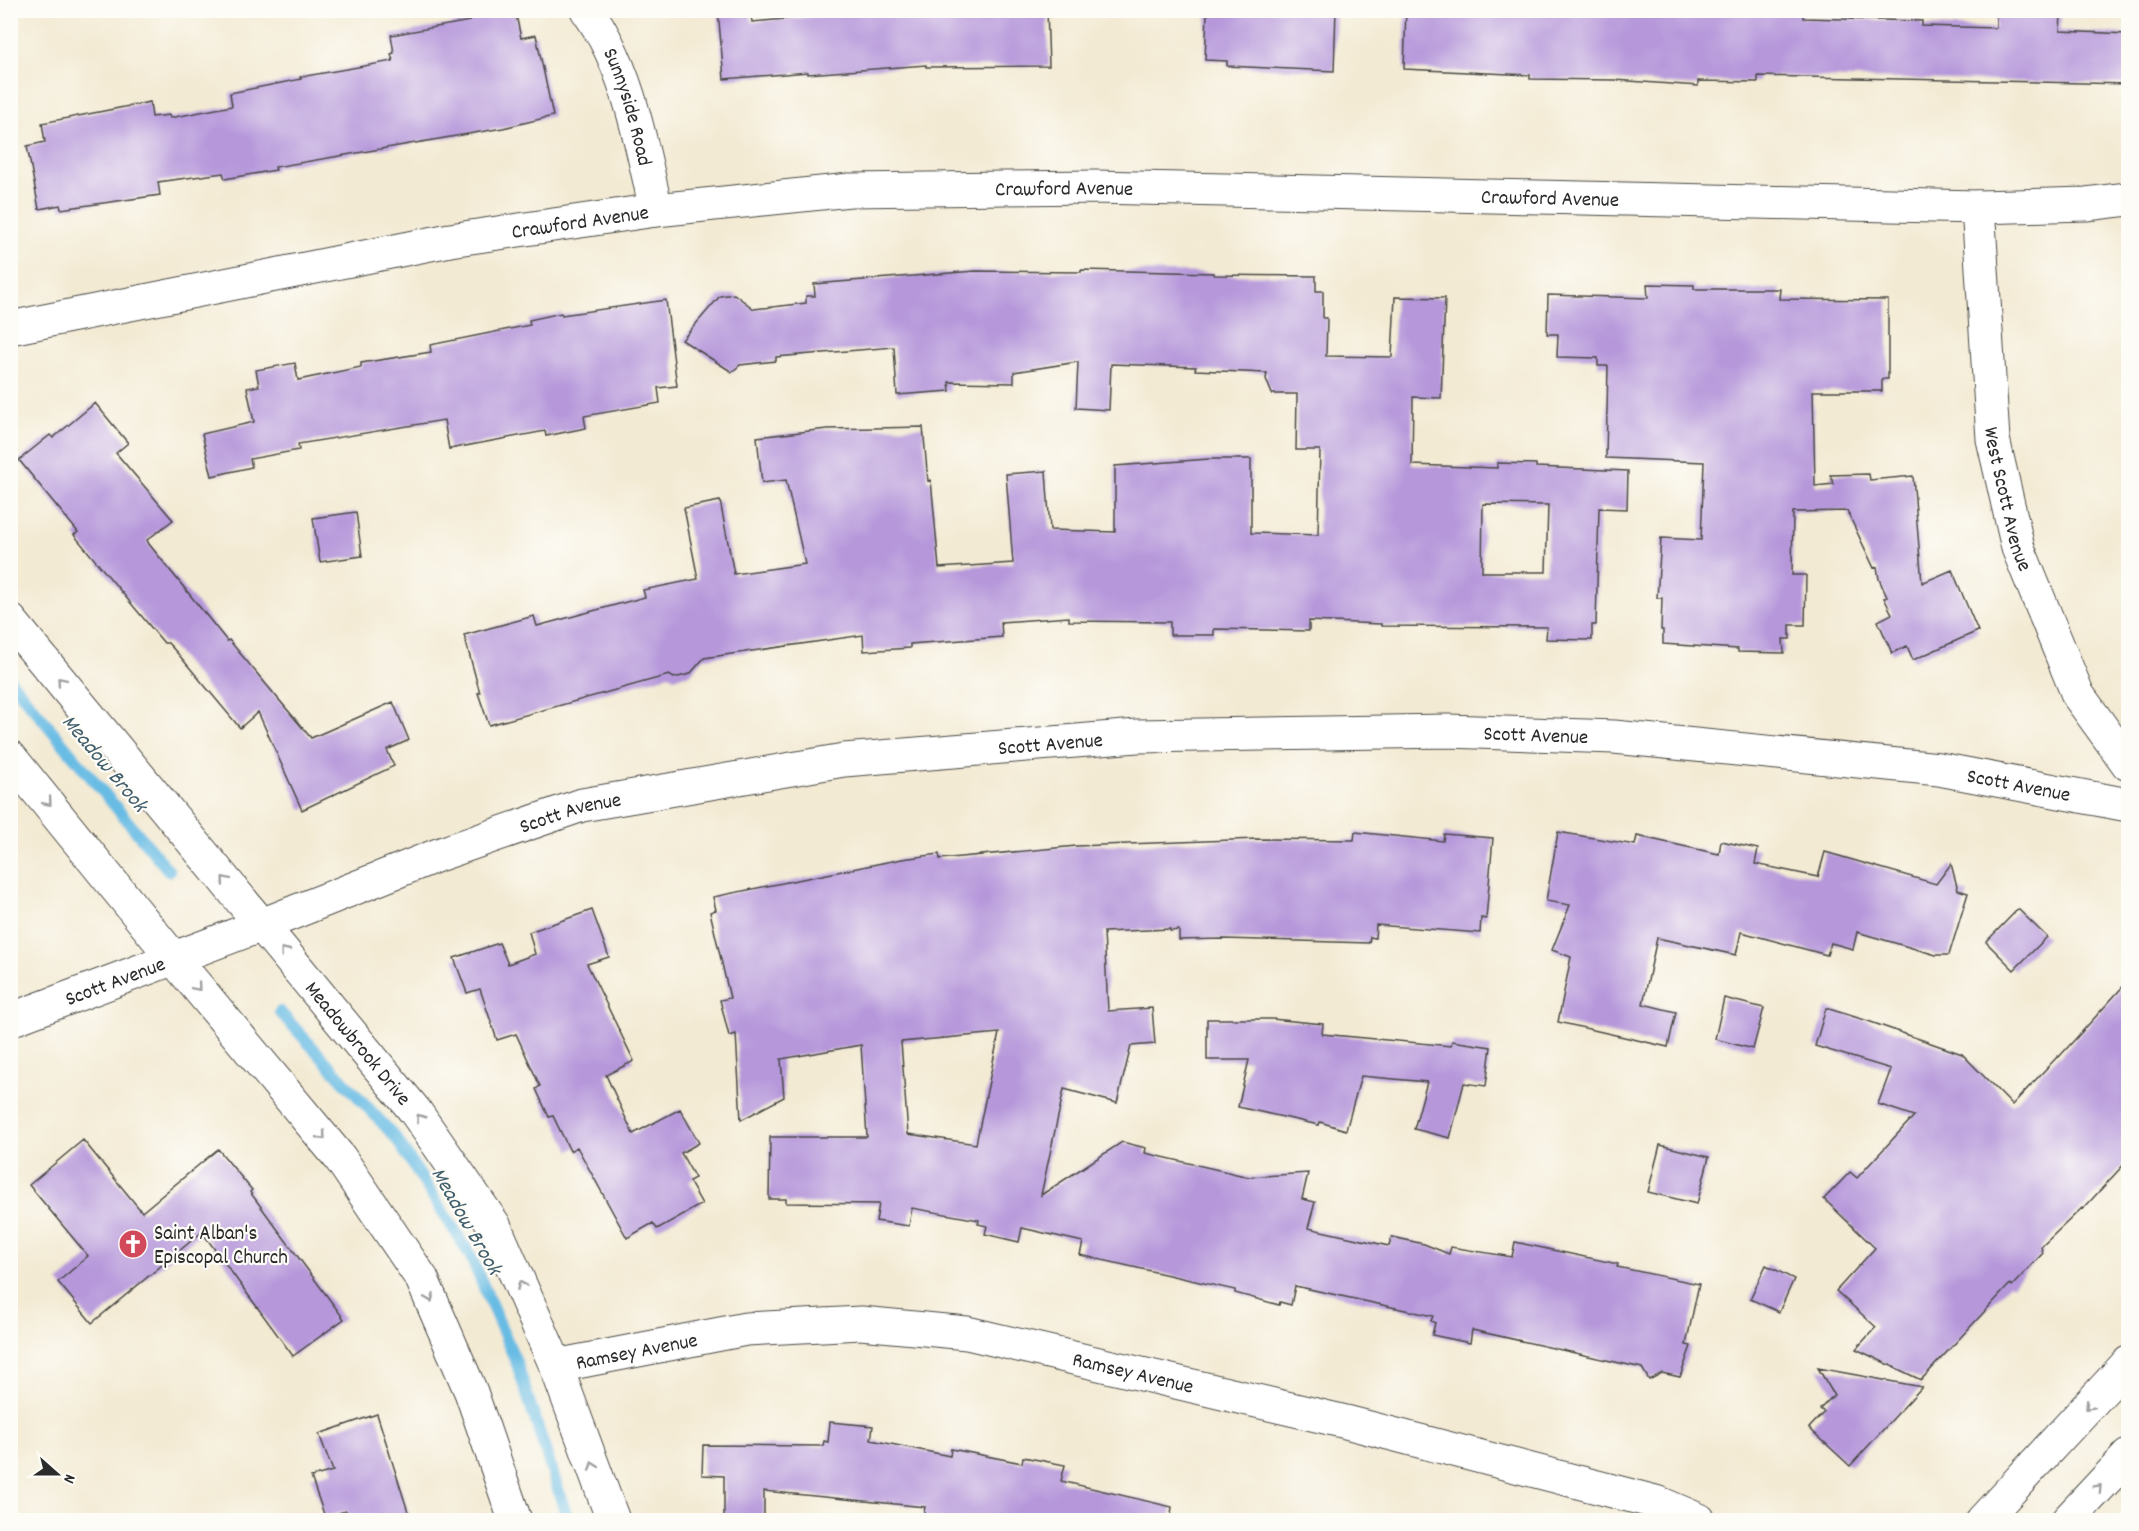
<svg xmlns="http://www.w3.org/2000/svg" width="2139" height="1531" font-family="Dekko,sans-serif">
  <rect width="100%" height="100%" fill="#fdfcf7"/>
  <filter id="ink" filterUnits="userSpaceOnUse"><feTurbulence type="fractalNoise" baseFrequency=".0167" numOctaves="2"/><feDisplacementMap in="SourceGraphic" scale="12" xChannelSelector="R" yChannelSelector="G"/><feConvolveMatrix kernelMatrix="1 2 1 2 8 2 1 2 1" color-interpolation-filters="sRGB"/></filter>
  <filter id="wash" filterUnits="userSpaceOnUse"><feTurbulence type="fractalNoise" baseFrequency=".008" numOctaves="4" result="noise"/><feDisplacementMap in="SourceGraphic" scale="24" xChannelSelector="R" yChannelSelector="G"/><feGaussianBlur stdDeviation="1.35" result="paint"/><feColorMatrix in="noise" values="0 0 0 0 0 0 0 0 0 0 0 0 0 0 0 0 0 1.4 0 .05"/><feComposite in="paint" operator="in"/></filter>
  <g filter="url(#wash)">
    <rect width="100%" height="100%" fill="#f3ead3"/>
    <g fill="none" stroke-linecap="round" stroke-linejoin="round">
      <path stroke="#68bce4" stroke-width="12" d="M10 680 169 871
        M280 1012 396 1138 470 1255 517 1364 568 1520"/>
    </g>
    <g id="blocks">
      <path fill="#b597da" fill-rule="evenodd" d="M467 10H515L521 38 536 35 553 116 503 128 275 167 276 170 225 179 223 173 158 182 160 195 61 209 60 205 39 209 27 146 45 142 42 123 150 102 152 117 169 115 170 118 232 106 230 93 301 79 300 77 393 61 391 54 394 53 391 35 470 21Z
        M718 10H750L752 22 881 10H1047L1049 66 926 67V65L808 74V72L724 79Z
        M1210 10H1336L1334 71 1227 66V61L1205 60 1207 14H1210Z
        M1406 10H1803V18L1922 21V26L1996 28V13L2061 15 2060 31 2128 34V84L1758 76V82L1698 81V86L1615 80 1530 79V75L1404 69Z
        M1081 270 1214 273V275L1316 276V291H1323V318H1327L1326 356 1392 357 1395 297 1445 298 1441 398 1413 397 1412 465 1497 468V463L1536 464V467L1628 471 1627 509 1599 508 1596 625H1592V640L1546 639 1547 627 1381 626V624L1309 621V631L1214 629V635H1170V622L1069 621V617L1001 622 1002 637 910 644V648L864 651 863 635 704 658 690 674 674 678 669 675 489 725 478 693H480L464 635 534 616 537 626 645 597 643 590 698 579 684 508 720 501 734 574 805 564 786 480 762 483 757 437 827 429 923 427 928 481 931 480 939 568 1013 563 1006 474 1046 471 1050 530 1115 532V466L1209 459H1251V533L1318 535 1320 450H1296L1297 394H1272L1266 379 1267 373 1195 370 1196 367 1111 364 1109 410 1076 408 1078 362 1014 372V383L949 382 950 391 897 395 894 347 776 357V361L740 365 732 372 682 340 720 296 734 294 754 309 806 303V296H815L814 284 975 271 1081 272ZM1483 504 1548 505 1546 572H1482Z
        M1647 284 1694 285V289H1780L1779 299 1888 300V379H1882V391H1813L1815 486 1834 484 1830 475 1869 474 1870 480 1913 476 1922 583 1952 570 1978 631 1913 660 1907 646 1892 653 1878 621 1892 614 1884 598 1887 597 1879 579 1877 567 1874 568 1847 511 1793 512 1792 575H1806L1805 625H1790V639H1783L1784 653 1738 652V649L1663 644V630H1661L1662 598H1657L1661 538 1701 540 1704 462 1606 458 1608 366H1598V358L1557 357 1558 334H1547L1548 295 1648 298Z
        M666 300 677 386 658 388 660 403 584 416 586 428 546 436 545 431 449 449 444 420 298 444 299 450 250 459 252 467 212 476 202 434 254 422 247 388 259 386 256 370 295 363 298 380 361 367V363L431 352 430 345 530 325 529 320 561 313 562 315Z
        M95 403 128 443 116 453 173 520 147 540 149 544 227 641 229 640 311 738 393 702 409 740 387 750 394 766 302 810 258 712 240 728 179 655 168 643H164L74 535 78 532 19 460 50 435 53 438Z
        M356 512 362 556 320 562 313 518Z
        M1355 832 1443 841 1444 834 1493 838 1486 919 1481 918 1480 933 1376 925 1375 938 1370 937 1369 943 1223 939 1179 940V930L1170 931V929L1104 932 1108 1011 1152 1008 1155 1044 1131 1046 1117 1103 1064 1089 1041 1195 1122 1142 1146 1148 1145 1153 1249 1177 1308 1173 1302 1199 1315 1202 1308 1228 1389 1246 1392 1237 1424 1244 1449 1254 1451 1247 1512 1257 1515 1242 1618 1264 1617 1267 1699 1284 1686 1345 1691 1346 1680 1377 1662 1373 1649 1380 1642 1368 1472 1330 1470 1343 1432 1335 1435 1323 1431 1321 1433 1316 1295 1286 1291 1305 1280 1302 1279 1305 1235 1293V1290L1080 1255 1083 1242 1022 1228 1019 1242 985 1234 987 1226 978 1224 979 1220 912 1208 909 1226 876 1221 879 1204 786 1203V1199H769L770 1137H867L861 1045 781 1059 784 1097 741 1120 736 1034 729 1036 720 1000 730 998 710 912 716 910 713 897 902 859 939 854 940 859 1076 846 1257 839 1354 840ZM999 1033 976 1144 908 1134 901 1042Z
        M1558 832 1635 845 1637 836 1719 854 1721 841 1758 849 1755 864 1818 877 1825 852 1936 884 1951 864 1958 890 1968 893 1949 955H1936L1857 932 1853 949 1831 943 1827 955 1741 932 1736 955 1657 938 1643 1004 1676 1012 1668 1047 1558 1022 1571 957 1552 950 1570 905 1546 901Z
        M2018 909 2047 937 2014 970 1986 942Z
        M592 910 609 957 587 964 634 1061 606 1075 633 1134 680 1109 699 1143 681 1153 695 1178 689 1181 702 1204 657 1229 653 1223 627 1238 577 1147 570 1151 553 1116 549 1117 536 1089 540 1086 516 1034 497 1040 480 989 467 993 454 958 499 943 508 964 535 954 529 932Z
        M2128 981V1160L2083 1209 2082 1208 2041 1247 2043 1253 2012 1286 2010 1284 1921 1380 1856 1349 1876 1327 1836 1291 1875 1248 1824 1199 1850 1172 1857 1178 1914 1116 1878 1104 1891 1069 1815 1046 1826 1008 1868 1021 1962 1054 2012 1105 2058 1056 2059 1057Z
        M1724 998 1764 1008 1753 1049 1715 1039Z
        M1207 1019H1272L1323 1024 1322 1034 1451 1046 1452 1041 1491 1047 1486 1086 1464 1083 1450 1138 1414 1129 1427 1082 1361 1076 1346 1130 1320 1122 1319 1125 1238 1107 1249 1060H1207Z
        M83 1140 142 1212 218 1149 252 1190 250 1192 344 1319 293 1356 202 1232 92 1323 58 1282 88 1256 29 1185Z
        M1660 1145 1709 1157 1697 1204 1648 1192Z
        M1766 1265 1794 1279 1779 1312 1750 1299Z
        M1818 1368 1922 1387 1850 1466 1809 1428 1824 1412 1820 1409 1834 1395Z
        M377 1414 411 1521H349L346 1511 325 1517 311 1477 333 1471 319 1434Z
        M830 1422 873 1426 871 1440 950 1456 951 1449 1022 1463 1023 1457 1065 1465 1061 1481 1172 1507 1170 1521H942L923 1517 925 1507 764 1491V1521H724V1476L702 1475 703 1445 823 1446 824 1441 828 1442Z"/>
    </g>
  </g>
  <g filter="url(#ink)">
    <use href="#blocks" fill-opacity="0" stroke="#494844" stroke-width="1.5"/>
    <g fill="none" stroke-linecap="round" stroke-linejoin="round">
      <g stroke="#494844" stroke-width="35">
        <g id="minor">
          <path id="s1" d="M587 10C628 66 641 143 656 210"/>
          <path id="s2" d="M1978 207 1993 439 2018 548 2078 695 2128 764"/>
          <path id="s3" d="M10 328 450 240 656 210 850 190 1095 187 1978 207 2086 204 2128 199"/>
          <path id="s4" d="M10 620 415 1111 494 1225 556 1366 613 1520"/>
          <path d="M10 757 174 959 340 1158 422 1279 471 1392 515 1520"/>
          <path id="s5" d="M10 1020 262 925 438 855 582 805 844 760 1137 736 1448 731 1614 737 1939 769 2128 805"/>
          <path id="s6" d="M556 1366 746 1329 861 1323 967 1333 1346 1422 1659 1503 1699 1520"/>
          <path d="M1983 1520 2128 1363"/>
          <path d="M2068 1520 2128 1456"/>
        </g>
      </g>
      <use href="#minor" stroke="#fff" stroke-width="33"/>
    </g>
    <defs><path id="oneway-chevron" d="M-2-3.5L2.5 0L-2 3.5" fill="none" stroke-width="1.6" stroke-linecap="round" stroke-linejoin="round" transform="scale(1.5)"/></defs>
    <g stroke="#a0a0a0">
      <use href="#oneway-chevron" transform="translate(61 681) rotate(-130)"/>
      <use href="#oneway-chevron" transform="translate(48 802) rotate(50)"/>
      <use href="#oneway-chevron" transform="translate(225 880) rotate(-130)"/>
      <use href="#oneway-chevron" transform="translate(284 951) rotate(-129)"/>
      <use href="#oneway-chevron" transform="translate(197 987) rotate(50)"/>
      <use href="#oneway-chevron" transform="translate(420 1118) rotate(-125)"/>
      <use href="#oneway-chevron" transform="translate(322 1136) rotate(50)"/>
      <use href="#oneway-chevron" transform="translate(521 1285) rotate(-114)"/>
      <use href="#oneway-chevron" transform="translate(430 1298) rotate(67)"/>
      <use href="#oneway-chevron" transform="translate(2089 1406) rotate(133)"/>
      <use href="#oneway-chevron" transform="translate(593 1466) rotate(-110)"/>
      <use href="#oneway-chevron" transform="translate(2098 1488) rotate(-47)"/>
    </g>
  </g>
  <defs>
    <g id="church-disc" transform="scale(1.5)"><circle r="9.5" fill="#d1495b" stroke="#fdfcf7"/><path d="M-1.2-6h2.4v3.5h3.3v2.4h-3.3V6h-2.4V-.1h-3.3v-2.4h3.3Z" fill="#fff"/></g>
  </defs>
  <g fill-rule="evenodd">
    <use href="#church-disc" x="133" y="1244"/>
  </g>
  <g text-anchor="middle" stroke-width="4.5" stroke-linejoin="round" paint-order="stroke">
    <g font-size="21" fill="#2b2b2b" stroke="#fdfcf7">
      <text dy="7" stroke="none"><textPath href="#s1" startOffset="106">Sunnyside Road</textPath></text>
      <text dy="7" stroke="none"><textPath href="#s3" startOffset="1066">Crawford Avenue</textPath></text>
      <text dy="7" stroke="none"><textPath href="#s3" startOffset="1552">Crawford Avenue</textPath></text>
      <text dy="7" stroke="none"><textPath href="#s3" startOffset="580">Crawford Avenue</textPath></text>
      <text dy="7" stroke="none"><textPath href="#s2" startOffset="294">West Scott Avenue</textPath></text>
      <text dy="7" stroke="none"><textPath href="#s5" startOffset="1570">Scott Avenue</textPath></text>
      <text dy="7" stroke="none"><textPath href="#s5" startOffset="1084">Scott Avenue</textPath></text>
      <text dy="7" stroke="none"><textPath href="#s5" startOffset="2056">Scott Avenue</textPath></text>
      <text dy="7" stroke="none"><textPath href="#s5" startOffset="598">Scott Avenue</textPath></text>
      <text dy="7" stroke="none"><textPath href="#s5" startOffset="112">Scott Avenue</textPath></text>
      <text dy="7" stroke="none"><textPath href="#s4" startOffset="548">Meadowbrook Drive</textPath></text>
      <text dy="7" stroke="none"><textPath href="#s6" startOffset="82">Ramsey Avenue</textPath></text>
      <text dy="7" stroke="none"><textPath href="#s6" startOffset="586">Ramsey Avenue</textPath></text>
    </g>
    <g font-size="21" fill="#2b2b2b" stroke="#fdfcf7" text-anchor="start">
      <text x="154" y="1239">Saint Alban's<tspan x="154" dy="24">Episcopal Church</tspan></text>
    </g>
    <g font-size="22" font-style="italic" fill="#405e6c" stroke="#fdfcf7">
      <text transform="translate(106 762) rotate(50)" y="8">Meadow Brook</text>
      <text transform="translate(468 1220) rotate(60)" y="8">Meadow Brook</text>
    </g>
  </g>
  <rect width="2139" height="1531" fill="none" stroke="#fdfcf7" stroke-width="36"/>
  <g transform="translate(57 1474) rotate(111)" stroke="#fdfcf7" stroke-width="4.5" paint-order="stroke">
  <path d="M0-4.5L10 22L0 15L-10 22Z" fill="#2b2b2b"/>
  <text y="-9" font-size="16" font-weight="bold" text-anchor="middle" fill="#2b2b2b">N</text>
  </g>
</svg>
